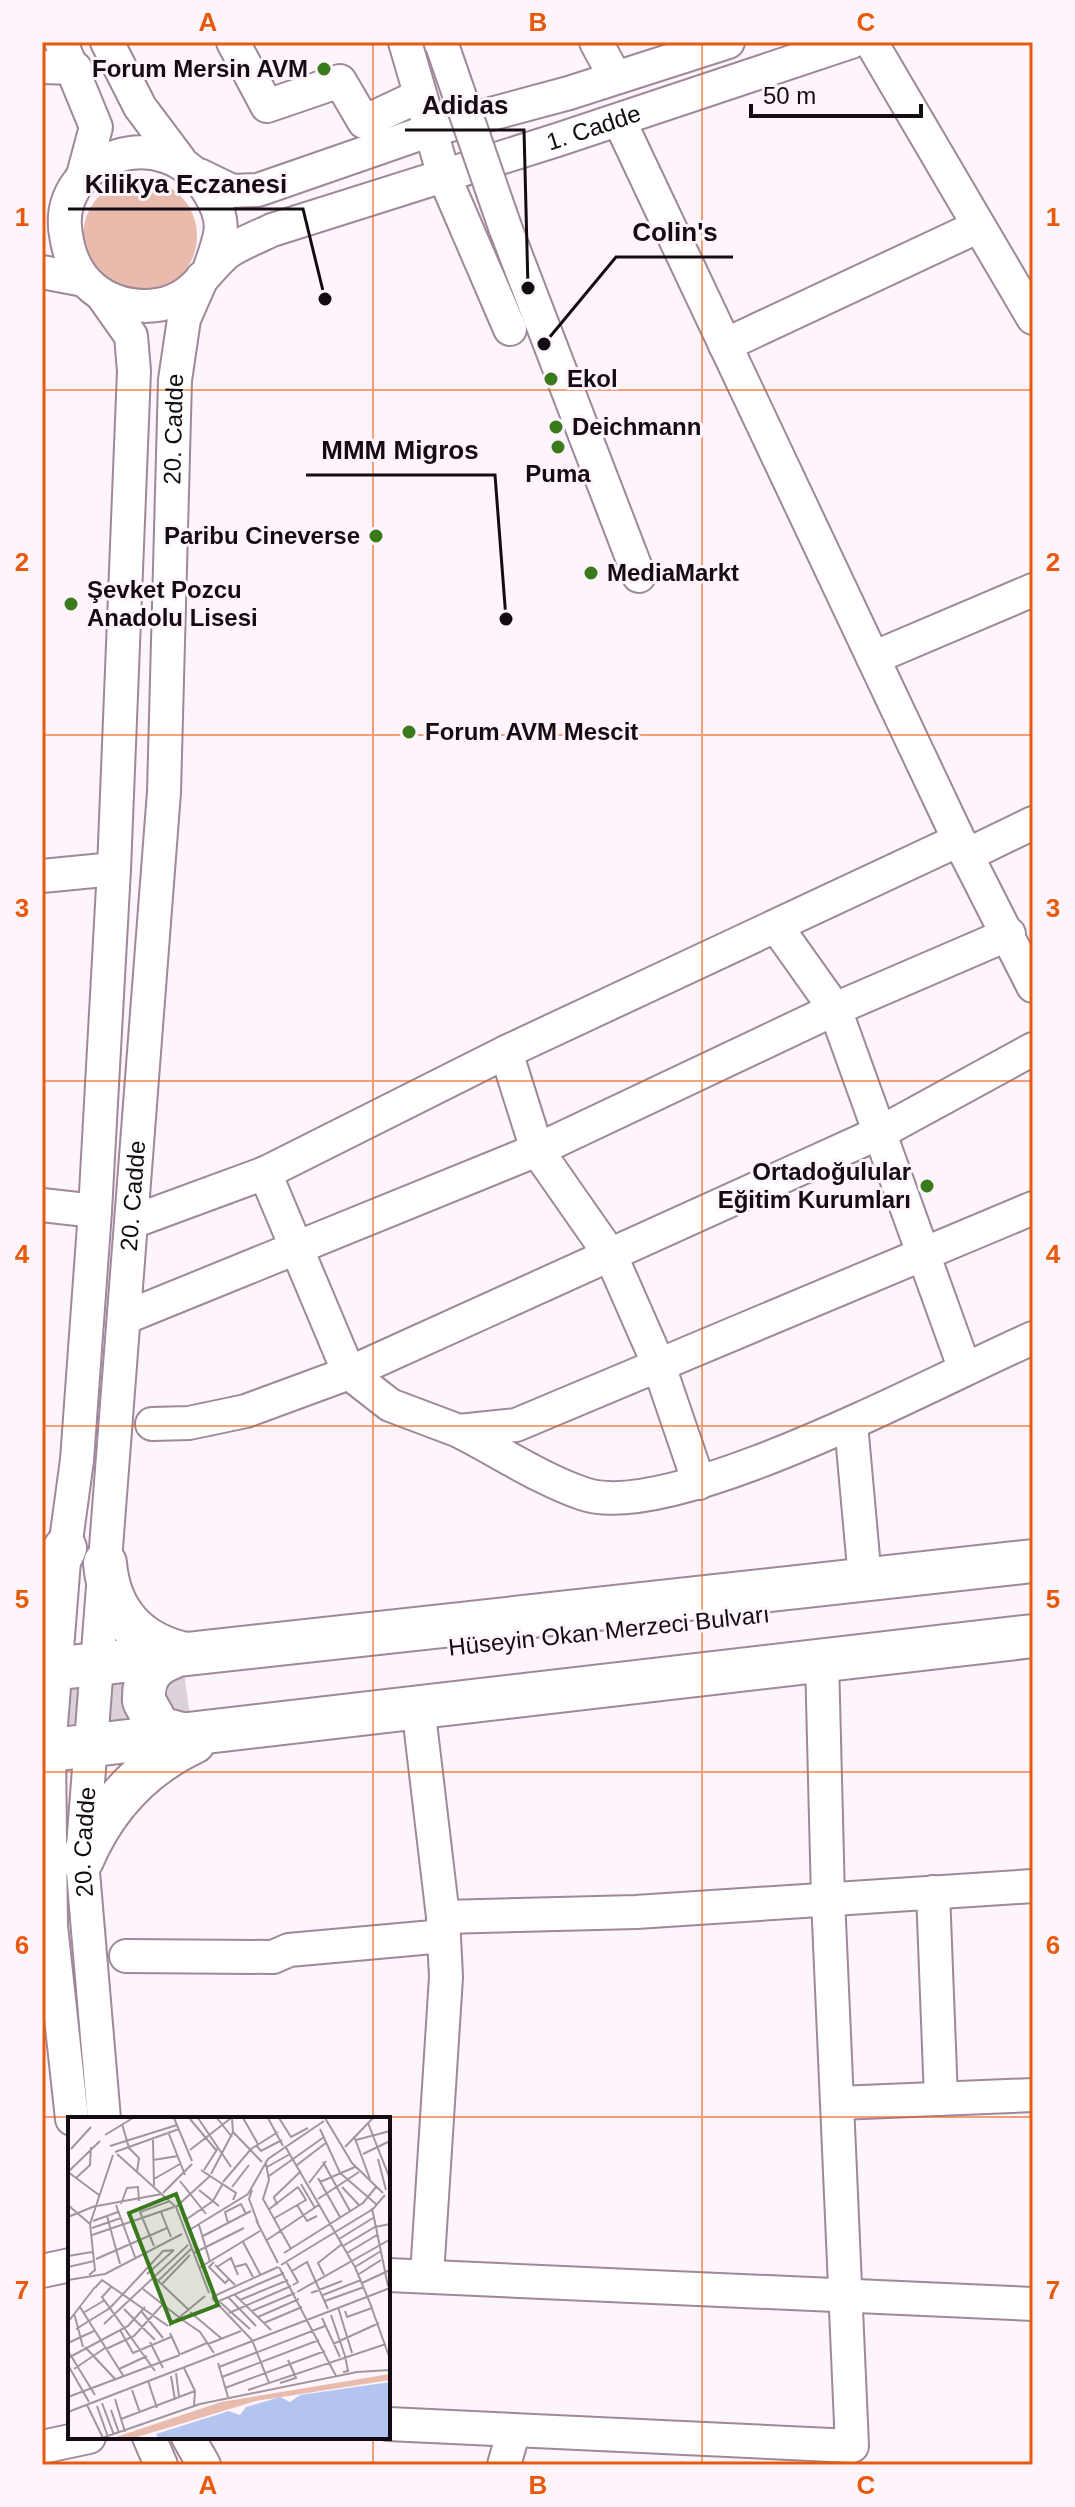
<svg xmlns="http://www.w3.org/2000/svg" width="1075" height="2507" font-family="Helvetica,sans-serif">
  <rect width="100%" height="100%" fill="#fef4fb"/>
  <path fill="#e8bbac" d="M83 236a57 57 0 1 1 114 0a57 57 0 1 1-114 0Z"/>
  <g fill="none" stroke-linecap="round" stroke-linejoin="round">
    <path stroke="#dbd1d8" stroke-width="42" stroke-dasharray="42 21" stroke-linecap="butt" d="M42 1696 185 1679
      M42 1727 189 1711"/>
    <g stroke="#9f8899" stroke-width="36">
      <g id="minor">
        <path d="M61 42 96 127 82 179"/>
        <path d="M107 42 140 107 179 159"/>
        <path d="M233 42 267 106 340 81 364 122 419 96"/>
        <path d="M405 42 444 176 510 329"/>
        <path d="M596 42 615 77"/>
        <path d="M871 42 1033 318"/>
        <path d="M42 67 75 68"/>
        <path d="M619 120 959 840 1033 986"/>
        <path d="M199 175 232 191 258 190 428 131 569 93 728 42"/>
        <path d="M505 227 639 576"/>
        <path id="s1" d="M209 270C213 258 218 246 220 234 223 220 217 206 210 194 165 116 52 158 66 235 69 256 76 274 93 288 121 311 167 313 194 287 206 276 215 262 228 252 241 243 258 237 272 230L557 140 851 42"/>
        <path d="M42 272 84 280"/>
        <path d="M725 345 977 227"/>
        <path d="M873 658 1033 590"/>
        <path d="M967 855 1033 823"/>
        <path d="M42 876 114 869"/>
        <path d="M776 926 835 1009 964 1367"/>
        <path d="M506 1052 537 1150 611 1256 658 1363 699 1483"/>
        <path d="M265 1173 349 1373 390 1405 459 1431 516 1425 1033 1208"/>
        <path d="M42 1205 95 1211"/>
        <path d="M132 1222 265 1173 506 1052 959 840"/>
        <path d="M124 1318 537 1150 835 1009 1009 934"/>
        <path d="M152 1424 189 1423 246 1411 349 1373 881 1132 1033 1049"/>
        <path d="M851 1424 863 1557"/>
        <path d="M459 1431C500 1452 542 1480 584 1494 673 1524 942 1377 1033 1338"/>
        <path d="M418 1706 443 1917 446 1977 427 2275"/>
        <path d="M933 1892 941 2099"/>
        <path d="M443 1917 636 1912 1033 1886"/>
        <path d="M126 1956 273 1957 289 1950 444 1936"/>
        <path d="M838 2103 1033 2095"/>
        <path d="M72 2119 51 1926 49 1750 65 1548 77 1460 95 1211 114 869 134 371 131 336 102 295"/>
        <path id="s2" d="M104 2119 82 1860 164 792 175 380 184 319 202 278"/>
        <path d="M42 2271 70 2265"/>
        <path d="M388 2275 1033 2304"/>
        <path d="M388 2424 852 2446 828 1898 822 1660"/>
        <path d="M149 2437 161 2465"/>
        <path d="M188 2437 204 2465"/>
        <path d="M42 2447 89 2437"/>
        <path d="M504 2465 514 2430"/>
      </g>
    </g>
    <g stroke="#9f8899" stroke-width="46">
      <path id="major" d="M105 1563C109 1612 138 1644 186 1654
        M42 1595 65 1548
        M171 1658C150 1666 143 1679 144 1701L159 1728 189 1736
        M42 1670 1033 1561
        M42 1751 1033 1636
        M82 1860C105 1806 141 1767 194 1742"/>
    </g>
    <use href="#minor" stroke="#fff" stroke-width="32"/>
    <use href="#major" stroke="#fff" stroke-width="42"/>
    <g stroke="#9f8899" stroke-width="36" stroke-linecap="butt">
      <path id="minor-bridge" d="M442 45 505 227"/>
    </g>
    <use href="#minor-bridge" stroke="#fff" stroke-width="32"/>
  </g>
  <path fill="none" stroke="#e8590c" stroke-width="2" stroke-opacity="0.55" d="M373 42V2119M702 42V2465M42 390H1033M42 735H1033M42 1081H1033M42 1426H1033M42 1772H1033M42 2117H1033M373 2437V2465"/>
  <g fill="#397b1c" stroke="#fef4fb" stroke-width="3">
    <circle cx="324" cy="69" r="8"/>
    <circle cx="551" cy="379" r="8"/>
    <circle cx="556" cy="427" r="8"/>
    <circle cx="558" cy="447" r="8"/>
    <circle cx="376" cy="536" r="8"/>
    <circle cx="591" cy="573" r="8"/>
    <circle cx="71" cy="604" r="8"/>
    <circle cx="409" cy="732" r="8"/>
    <circle cx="927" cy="1186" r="8"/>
  </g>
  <g text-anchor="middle" stroke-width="6" stroke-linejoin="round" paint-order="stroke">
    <g font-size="24" font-weight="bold" fill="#140c13" stroke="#fef4fb" text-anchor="start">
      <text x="308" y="77" text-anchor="end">Forum Mersin AVM</text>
      <text x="567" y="387">Ekol</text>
      <text x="572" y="435">Deichmann</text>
      <text x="558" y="482" text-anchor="middle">Puma</text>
      <text x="360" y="544" text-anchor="end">Paribu Cineverse</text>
      <text x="607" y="581">MediaMarkt</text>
      <text x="87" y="598">Şevket Pozcu<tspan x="87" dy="28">Anadolu Lisesi</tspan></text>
      <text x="425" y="740">Forum AVM Mescit</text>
      <text x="911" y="1180" text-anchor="end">Ortadoğulular<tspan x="911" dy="28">Eğitim Kurumları</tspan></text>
    </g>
    <g font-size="24" fill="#140c13" stroke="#fef4fb">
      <text dy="8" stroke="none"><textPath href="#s1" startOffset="898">1. Cadde</textPath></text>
      <text dy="8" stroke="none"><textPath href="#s2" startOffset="1694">20. Cadde</textPath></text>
      <text dy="8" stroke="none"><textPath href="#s2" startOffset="926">20. Cadde</textPath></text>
      <text transform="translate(609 1631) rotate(-6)" y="8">Hüseyin Okan Merzeci Bulvarı</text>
      <text dy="8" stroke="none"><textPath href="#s2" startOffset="278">20. Cadde</textPath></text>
    </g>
  </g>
  <g transform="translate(68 2117)">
    <rect width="322" height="322" fill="#fef4fb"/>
    <path d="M322 257V263L188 284 66 321H45L153 285Z" fill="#e8bbac"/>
    <path d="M322 265V321H90L88 317 161 294 172 298 178 290 212 280 222 285 232 278Z" fill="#b4c4f0"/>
    <path fill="none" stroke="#a0979e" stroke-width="2" d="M106 1 124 44M130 1 163 50M149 1 164 20M164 1 165 15 194 45M175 1 190 27M200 1 215 29M211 1 223 20 240 11M257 1 284 46 315 76M122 2 148 33M300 6 322 62M54 7 61 31 71 41 69 55M252 12 272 56 308 87M101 17 117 58M37 18 65 1M286 19 302 62M85 23 86 69M288 23 322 14M188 28 193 34 214 23M42 29 109 8M217 29 287 150 304 191M277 30 305 1M3 32 23 10M122 33 163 1M47 35 111 12M49 37 108 90 141 176M295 37 322 24M310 42 318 73M85 43 110 39M255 45 282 94M198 47 201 63 195 82 223 132M229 48 259 25M199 50 222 37M133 53 168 76 165 83M136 53 150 31M143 57 165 15M201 59 256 20M8 61 22 48 23 30M250 61 272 100M86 62 112 47M112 64 138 97M155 65 183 32 210 15M252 65 287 50M241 66 258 44M233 67 247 91M164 70 181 48M274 70 291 88M131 73 151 89M184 73 181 82 190 106M95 76 124 47M31 78 0 55 32 24M250 82 291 55M53 87 59 71 70 70 71 84M0 88 22 107M48 88 67 140M209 88 206 80 233 54M229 88 239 104 249 99M29 89 94 77M108 90 142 59M304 91 320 169M200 93 230 70M93 95 103 120M39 99 52 147M0 100 27 89M205 102 238 83 230 70M188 103 210 146M25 104 50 95M116 104 145 84 154 68M160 106 157 95 173 87 178 97M131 108 142 145M24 111 53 101M123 112 180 77 200 42 256 4M24 118 106 90M135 119 183 94M271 122 305 101M199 123 252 87M175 125 192 157M86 129 72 95 102 84M275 129 307 110 322 107M126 136 176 111M216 136 295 86 308 70M279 136 309 118M0 139 24 135M28 142 99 111M146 145 141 150 157 166 161 162M219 146 230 165 225 168M147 148 167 168M213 148 305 92 317 78M0 150 26 144M149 150 163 141 170 158M166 150 178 147 185 160M211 150 268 259M287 150 313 134M131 151 192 114M224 154 239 145 260 192M79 157 106 133M291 157 313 143M21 158 27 153 22 107 45 38M256 158 250 146 274 127M86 160 121 193M0 163 37 157 114 117M90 164 123 132M294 166 322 153M94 167 122 138M44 169 34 180 87 254M27 171 34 163 100 209M75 172 112 201M229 175 321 123M243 176 274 164M166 177 203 213M255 178 293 163M144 180 210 150M160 180 188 209M144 181 184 223 201 266M172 183 220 163M257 184 296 170M303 189 322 242M12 190 56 260M270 190 284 236M56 192 87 223M184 194 227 176M277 194 279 200 304 191M74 195 95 221M122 195 153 221M163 195 151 184 216 156M6 196 15 230M15 196 37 183M161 196 223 169M164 196 182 212M263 198 277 239 280 254 275 255M190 200 231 182M254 201 272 240M113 202 132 215 146 236M0 205 27 170M196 206 234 190M36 207 120 128M101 209 137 179M8 212 42 191 95 134 106 133M52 213 65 236 103 220M102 216 112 238M82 225 95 251M0 226 26 214M140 227 173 214M265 227 311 206M17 230 48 263M38 232 66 219 95 187M0 234 27 278M113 237 139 226M0 241 60 209 77 190M150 246 160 280M0 248 21 285M151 250 257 209M116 251 127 274 126 289M6 252 37 231M51 252 79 239M108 256 111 280M103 259 107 283M154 260 251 223M80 264 89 291M212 266 228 261 220 243M157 271 257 234M64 273 72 296M180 273 318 227M0 280 112 238M47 282 57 315M34 286 46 318M19 288 35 321M29 289 40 320M43 293 51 316M0 295 322 171M53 302 127 274M34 321 132 287 289 255 322 253"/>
    <path fill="#397b1c" fill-opacity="0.15" stroke="#397b1c" stroke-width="4" d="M108 77 150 188 103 206 61 96Z"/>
    <rect width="322" height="322" fill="none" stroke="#140c13" stroke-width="4"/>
  </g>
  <path fill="none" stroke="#140c13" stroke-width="3" d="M528 288L524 130H405M325 299L303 209H68M544 344L616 257H733M506 619L495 475H306"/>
  <g fill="#140c13" stroke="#fef4fb" stroke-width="3">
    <circle cx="528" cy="288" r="8"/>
    <circle cx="325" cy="299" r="8"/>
    <circle cx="544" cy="344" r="8"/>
    <circle cx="506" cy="619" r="8"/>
  </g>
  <g font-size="26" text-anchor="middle" font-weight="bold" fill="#140c13" stroke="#fef4fb" stroke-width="6" stroke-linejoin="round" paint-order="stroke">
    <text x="465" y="114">Adidas</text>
    <text x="186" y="193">Kilikya Eczanesi</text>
    <text x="675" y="241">Colin's</text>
    <text x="400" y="459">MMM Migros</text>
  </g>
  <rect width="1075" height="2507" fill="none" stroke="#fef4fb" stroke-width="88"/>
  <path d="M751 104v12h170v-12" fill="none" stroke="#140c13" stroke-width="4"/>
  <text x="763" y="104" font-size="24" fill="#140c13" stroke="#fef4fb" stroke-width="6" paint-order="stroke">50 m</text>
  <rect x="44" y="44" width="987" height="2419" fill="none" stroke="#e8590c" stroke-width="3"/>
  <g font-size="26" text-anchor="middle" font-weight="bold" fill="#e8590c">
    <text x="208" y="31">A</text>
    <text x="538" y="31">B</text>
    <text x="866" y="31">C</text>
    <text x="22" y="226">1</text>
    <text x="1053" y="226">1</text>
    <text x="22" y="571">2</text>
    <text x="1053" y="571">2</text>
    <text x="22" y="917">3</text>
    <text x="1053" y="917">3</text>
    <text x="22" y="1263">4</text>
    <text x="1053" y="1263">4</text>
    <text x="22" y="1608">5</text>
    <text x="1053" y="1608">5</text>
    <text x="22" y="1954">6</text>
    <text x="1053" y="1954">6</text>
    <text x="22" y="2299">7</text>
    <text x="1053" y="2299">7</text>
    <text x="208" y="2494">A</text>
    <text x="538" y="2494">B</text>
    <text x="866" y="2494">C</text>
  </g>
</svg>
